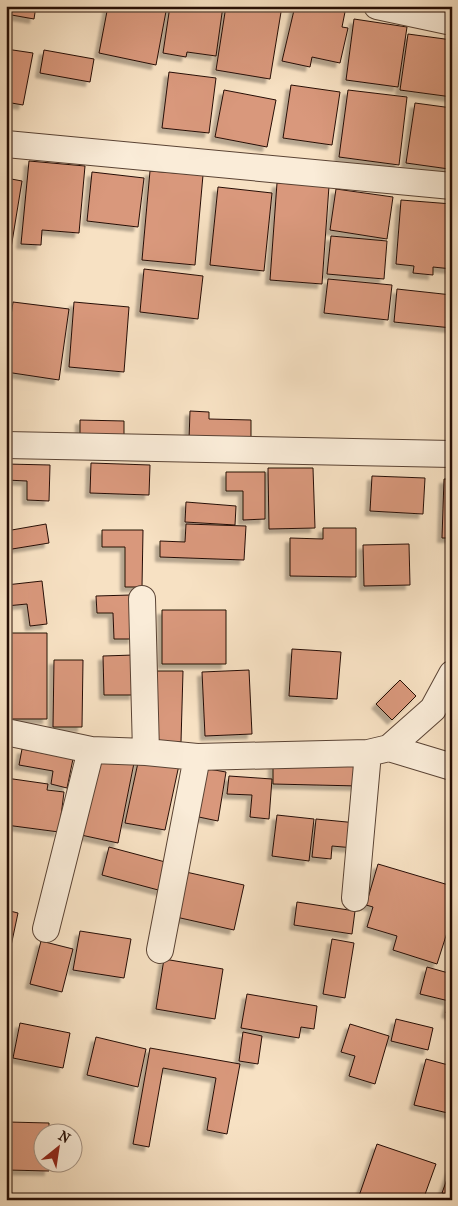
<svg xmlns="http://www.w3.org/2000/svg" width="458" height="1206" font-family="'IM FELL French Canon',serif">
  <defs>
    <filter id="shadow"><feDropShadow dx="-4.5" dy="4.5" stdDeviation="1" flood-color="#0004"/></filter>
  </defs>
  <rect width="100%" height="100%" fill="#f7e1c3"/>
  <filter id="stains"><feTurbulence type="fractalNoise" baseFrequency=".004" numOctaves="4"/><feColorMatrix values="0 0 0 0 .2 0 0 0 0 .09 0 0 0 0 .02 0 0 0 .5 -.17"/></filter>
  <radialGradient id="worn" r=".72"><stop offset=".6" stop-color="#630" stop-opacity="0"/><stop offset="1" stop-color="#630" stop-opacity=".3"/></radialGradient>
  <path fill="#d9987c" stroke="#260e05" filter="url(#shadow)" d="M6 6H36L34 19 6 14Z
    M108 6H167L156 65 99 53Z
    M170 6H223L216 56 187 52 186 57 163 53Z
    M226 6H282L270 79 216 70Z
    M295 6H321L345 12 342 27 348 28 340 63 312 57 310 67 282 61Z
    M354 19 407 27 398 87 346 80Z
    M408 34 452 40V97L400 90Z
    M6 49 33 53 23 105 6 102Z
    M44 50 94 59 90 82 40 73Z
    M169 72 216 78 209 133 162 128Z
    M291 85 340 92 332 145 283 138Z
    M224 90 276 100 267 147 215 137Z
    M348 90 407 97 399 165 339 157Z
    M415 103 452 108V150L449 169 406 163Z
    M29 161 85 166 79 233 42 230 41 245 21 244Z
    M150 171 203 175 195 265 142 260Z
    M92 172 144 178 138 227 87 221Z
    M6 178 22 181 6 279Z
    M277 183 329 186 322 284 270 280Z
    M218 187 272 193 264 271 210 265Z
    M336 189 393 197 387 239 330 230Z
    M401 200 452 204V269L433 267V275L413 273 414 266 396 264Z
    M331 236 387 241 384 279 327 274Z
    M144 269 203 276 198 319 140 312Z
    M328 279 392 285 388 320 324 313Z
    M397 289 452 295V328L394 322Z
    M13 302 69 309 59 380 6 372V350Z
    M74 302 129 307 124 372 69 367Z
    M190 411 209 412V419L251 420V442L189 440Z
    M80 420 124 421V437L80 436Z
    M91 463 150 465 149 495 90 493Z
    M6 464 50 465 49 501 27 500V481L6 480Z
    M268 468H313L315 528 269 529Z
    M226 472H265V519L243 520V491H226Z
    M372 476 425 478 423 514 370 511Z
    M444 479H452V538H442Z
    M186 502 236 506 235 525 185 522Z
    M46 524 49 543 6 550V531Z
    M186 524 246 526 244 560 160 557V541L185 542Z
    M323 528H356V577L290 576V538L323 539Z
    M102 530H143L142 587H125V547H102Z
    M409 544 410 585 364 586 363 545Z
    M42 581 47 624 30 626 27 604 6 606V585Z
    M131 595 133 639H114L113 613H97L96 596Z
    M162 610H226V664H162Z
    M6 633H47V719H6Z
    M292 649 341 652 337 699 289 696Z
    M134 655V695H104L103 656Z
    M54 660H83L82 727H53Z
    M249 670 252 734 205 736 202 672Z
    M155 671H183L181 742H153Z
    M400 680 416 696 392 720 376 704Z
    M22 749 73 759 67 788 51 784 53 771 19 765Z
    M97 755 134 763 118 843 81 835Z
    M139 758 179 765 165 830 125 823Z
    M273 764 359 765V786L273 784Z
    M203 768 226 772 218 821 194 816Z
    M229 776 272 779 269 819 250 817 252 795 227 794Z
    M6 778 48 784 47 790 64 792 59 832 6 825Z
    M277 815 314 819 309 861 272 856Z
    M316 819 357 823 354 848 332 846 331 859 312 857Z
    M109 847 169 863 162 891 102 875Z
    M378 864 452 886V917L437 964 393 950 397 936 367 927 373 907 366 905Z
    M186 872 244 885 234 930 176 917Z
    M297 902 355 911 352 934 294 925Z
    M6 910 18 913 11 946 6 945Z
    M80 931 131 939 124 978 73 970Z
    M332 939 354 943 345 998 323 994Z
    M41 941 73 949 62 992 30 984Z
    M164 959 223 969 215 1019 156 1009Z
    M427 967 452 974V1015L446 1013 449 1001 420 994Z
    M247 994 317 1006 314 1029 301 1027 299 1038 241 1028Z
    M396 1019 433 1028 428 1050 391 1041Z
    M20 1023 70 1033 63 1068 13 1058Z
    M350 1024 389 1036 375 1084 349 1076 355 1056 341 1052Z
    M243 1032 262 1036 258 1064 239 1061Z
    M96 1037 146 1049 138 1087 87 1075Z
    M150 1048 240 1064 227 1134 207 1130 216 1078 163 1068 149 1147 133 1144Z
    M426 1059 452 1066V1114L414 1105Z
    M8 1122 49 1123V1134H42V1164H49V1171L7 1170Z
    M377 1144 436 1164 423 1200H371L359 1196Z
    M451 1168H452V1196L442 1193Z"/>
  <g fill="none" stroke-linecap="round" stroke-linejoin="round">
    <g stroke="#5a4334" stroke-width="28">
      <path id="street" d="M377 6 452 22
        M6 144 452 186
        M6 445 452 454
        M142 599 146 752
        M6 732 91 750 146 752 197 757 368 753 389 748 452 767
        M389 748 433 709 452 674
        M355 898 368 753
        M46 929 91 750
        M160 950 197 757"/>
    </g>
    <use href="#street" stroke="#faecd8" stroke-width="26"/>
  </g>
  <rect width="458" height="1206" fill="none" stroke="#f7e1c3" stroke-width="25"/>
  <rect x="8" y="8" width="443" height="1191" fill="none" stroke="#260e05" stroke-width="2.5"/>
  <rect x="12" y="12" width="433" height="1181" fill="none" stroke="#260e05"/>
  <g transform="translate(58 1148) rotate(30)"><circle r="24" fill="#faecd8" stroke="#a59384"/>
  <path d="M0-4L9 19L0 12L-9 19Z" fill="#8f2418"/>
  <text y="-8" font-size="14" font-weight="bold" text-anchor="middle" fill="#260e05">N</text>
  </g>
  <rect width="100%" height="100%" filter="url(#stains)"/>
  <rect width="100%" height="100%" fill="url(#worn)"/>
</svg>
